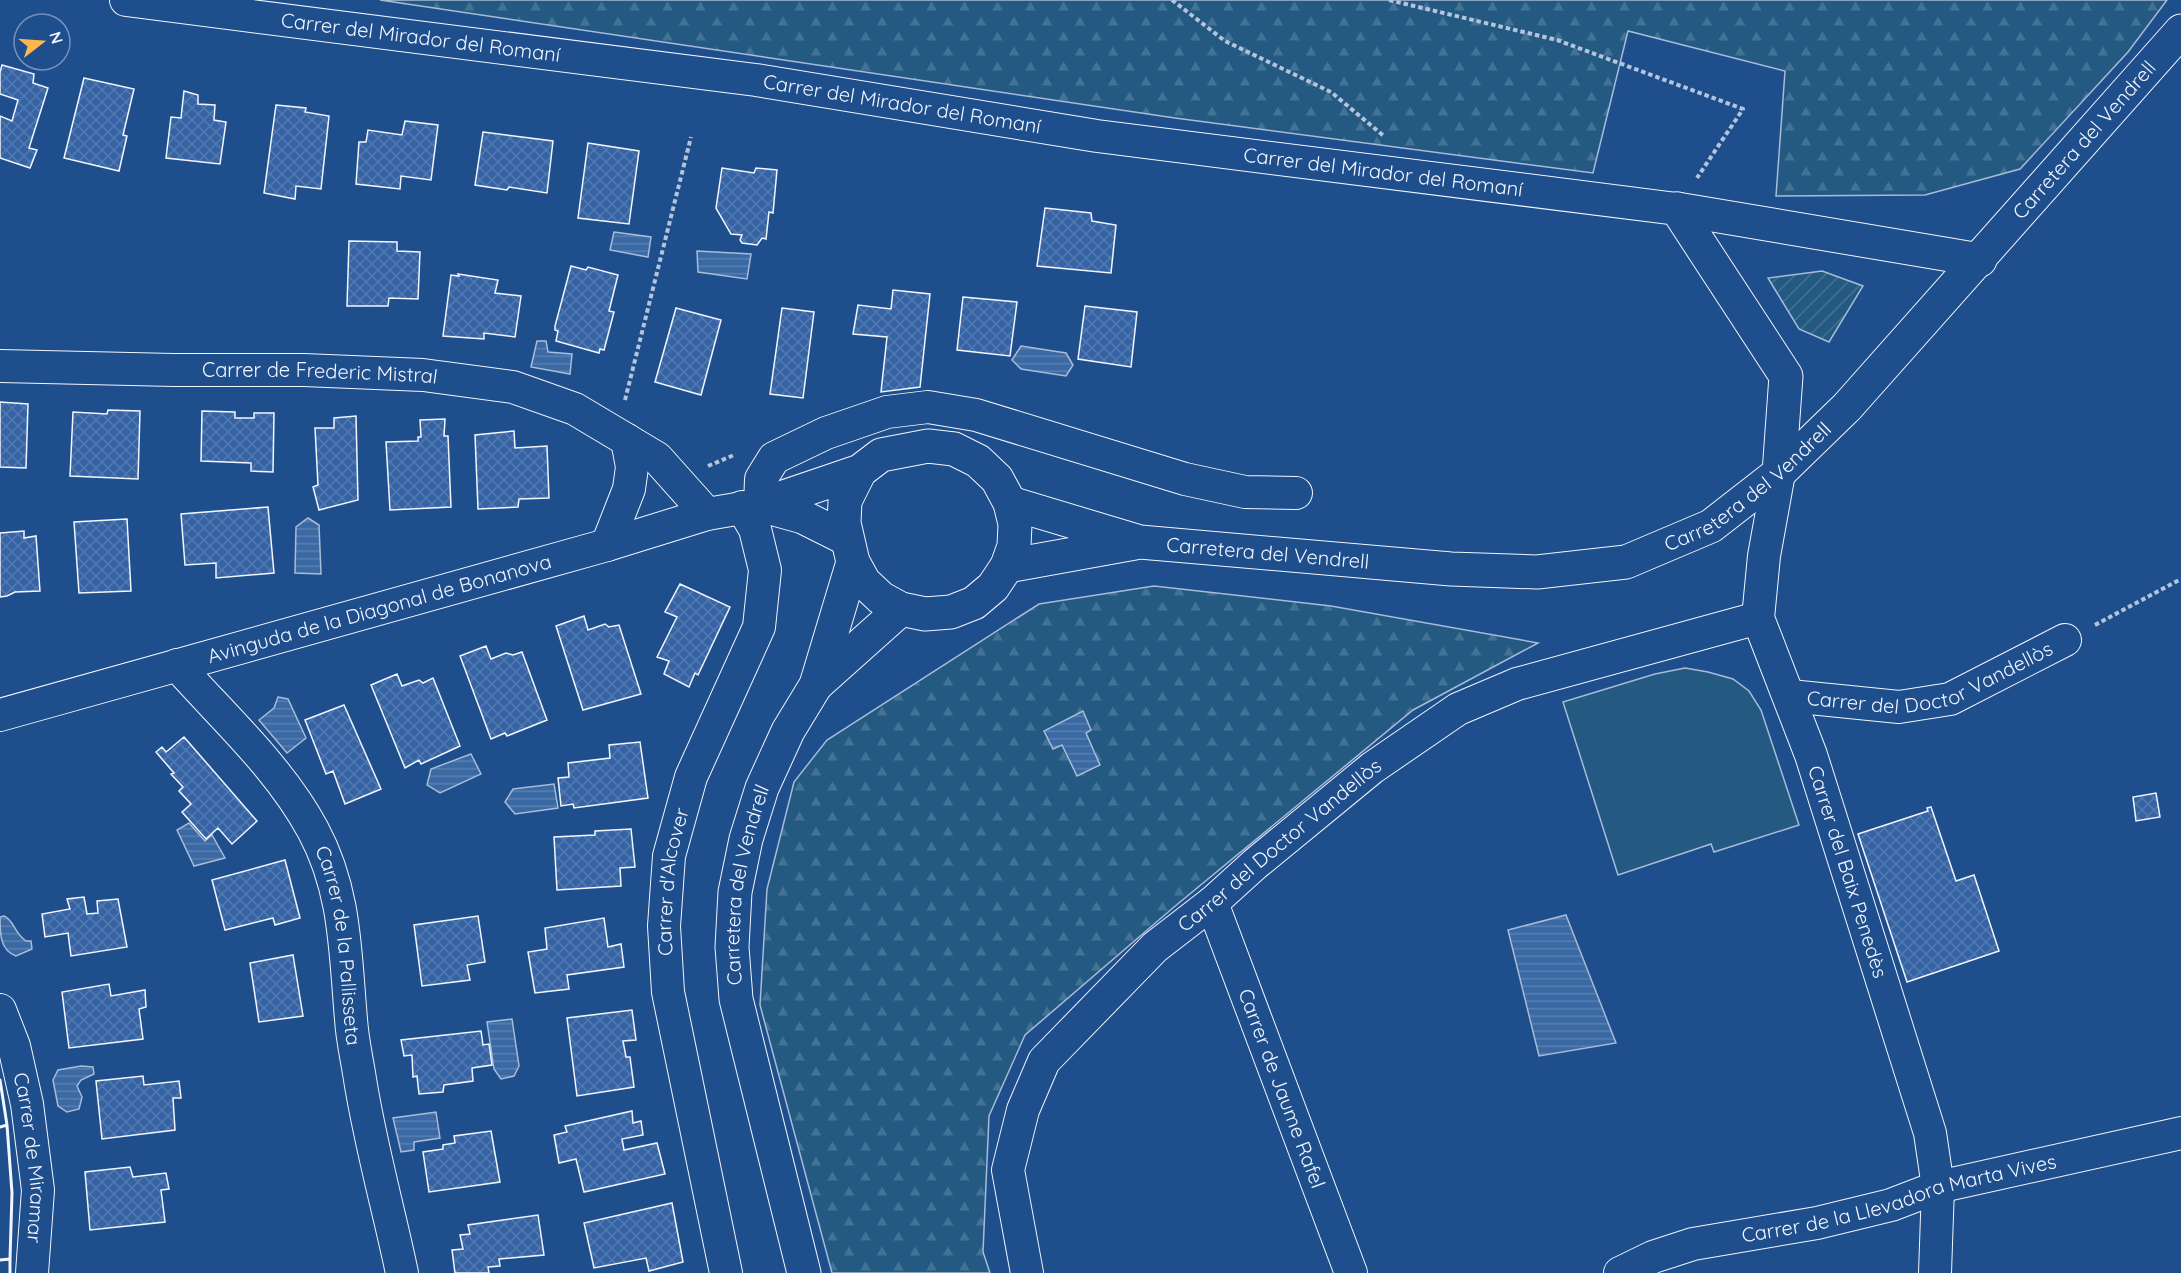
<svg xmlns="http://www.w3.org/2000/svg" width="2181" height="1273" font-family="Quicksand,sans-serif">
  <defs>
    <pattern id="forest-firs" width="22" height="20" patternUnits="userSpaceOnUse" patternTransform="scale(1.5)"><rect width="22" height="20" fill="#245a82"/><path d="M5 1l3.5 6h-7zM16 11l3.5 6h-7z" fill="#447295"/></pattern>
    <pattern id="garden-furrows" width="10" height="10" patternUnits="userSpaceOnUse" patternTransform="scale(1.5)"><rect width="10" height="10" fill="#245a82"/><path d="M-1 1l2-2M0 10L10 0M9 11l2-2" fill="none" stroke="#447295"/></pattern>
    <pattern id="water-rules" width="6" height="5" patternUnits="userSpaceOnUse" patternTransform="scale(1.5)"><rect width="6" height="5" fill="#3b69a3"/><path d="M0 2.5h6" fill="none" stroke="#587fb1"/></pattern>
    <pattern id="building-cross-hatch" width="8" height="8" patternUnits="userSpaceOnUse" patternTransform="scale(1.5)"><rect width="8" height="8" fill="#3563a3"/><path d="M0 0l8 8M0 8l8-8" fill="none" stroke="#537ab1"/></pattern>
  </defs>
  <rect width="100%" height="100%" fill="#1f4e8c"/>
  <path fill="#245a82" stroke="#a8bbd7" stroke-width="1.5" d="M1685 668 1708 672 1733 679 1749 691 1761 710 1799 825 1714 852 1711 844 1618 875 1563 702 1655 674Z"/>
  <path fill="url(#forest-firs)" stroke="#a8bbd7" stroke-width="1.5" d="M380 0H2167L2128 52 2020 169 1925 195 1776 196 1785 71 1628 31 1593 173 1175 118Z
    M1154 586 1331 606 1538 643 1413 710 1174 907 1025 1035 989 1116 983 1252 990 1273H832L760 1005 767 889 794 782 827 740 1039 604Z"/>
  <path fill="url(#garden-furrows)" stroke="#a8bbd7" stroke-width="1.5" d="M1822 271 1863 286 1829 342 1799 329 1768 278Z"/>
  <path fill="url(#water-rules)" stroke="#a8bbd7" stroke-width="1.5" d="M614 232 651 237 648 257 610 250Z
    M697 251 751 254 747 279 698 272Z
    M537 341H546L548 352 572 354 570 374 531 367Z
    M1021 346 1066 353 1073 365 1066 376 1021 369 1012 360Z
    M308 518 319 525 321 574 295 573 296 527Z
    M278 697 288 699 306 738 287 753 259 720 274 708Z
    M1083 711 1091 730 1086 733 1100 765 1077 776 1062 745 1053 749 1044 731Z
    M471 754 481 774 440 793 427 785 431 769Z
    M554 784 558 808 515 814 505 802 513 789Z
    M189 823 205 841 212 835 225 858 194 866 177 830Z
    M1566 915 1616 1043 1539 1056 1508 930Z
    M4 916C15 921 13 932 26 941H31L32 949 16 956C0 950 0 934 0 917Z
    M512 1019 519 1066 514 1076 501 1079 494 1069 487 1022Z
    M81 1066 93 1067 94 1074 81 1080 77 1086 82 1097 79 1109 67 1112 58 1106 53 1080 58 1070Z
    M436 1112 440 1138 414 1142V1150L401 1152 393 1118Z"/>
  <path fill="url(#building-cross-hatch)" stroke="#f2f6ff" stroke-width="1.5" d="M2 65 34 74 33 83 48 88 29 148 37 150 30 168 0 158V116L12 121 18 100 0 94V72Z
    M84 78 134 89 123 135 127 136 119 171 64 158Z
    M184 91 198 95V104L215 105 214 120 226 122 220 164 166 158 171 117 181 118Z
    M276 105 306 108 305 112 329 116 321 189 296 186 295 199 264 193Z
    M405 121 438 125 431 180 401 176 400 189 356 184 359 142H366L368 130 402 135Z
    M483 132 553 141 547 193 509 187 507 190 475 185Z
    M588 143 639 151 629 224 578 218Z
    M722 168 754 173 756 168 777 170 773 213 769 212 766 239 762 238 757 245 742 243 740 240 742 235 731 234 716 208Z
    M1045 208 1091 213 1092 221 1116 225 1111 273 1037 266Z
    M349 241 397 242V251L420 252 418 299 389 298 388 306H347Z
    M571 266 586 270 588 267 618 275 609 311 614 312 604 350 600 349 599 353 556 341 558 331 555 330V326Z
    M458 274 498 280 495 293 521 296 515 337 484 333V339L443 336 451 275 459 276Z
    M893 290 930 294 920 387 881 392 887 337 853 334 858 305 891 309Z
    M963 297 1017 302 1010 356 957 350Z
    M1085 306 1137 312 1131 367 1078 359Z
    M676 308 721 320 701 395 655 382Z
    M782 308 814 312 803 398 770 394Z
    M0 402 28 404 26 468 0 467Z
    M108 410 140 411 138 479 70 476 73 412 107 414Z
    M202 411 235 412V418H254V413H274L273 472 251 471V463L201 461Z
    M356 416 358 500 319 510 313 487 318 485 315 428H334V418Z
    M445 419 444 436H448L451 507 390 510 386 442 418 441V437H421L420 420Z
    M514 431 515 448 547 446 549 498 519 499 518 507 478 509 475 435Z
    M268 507 274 573 216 578V563L185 565 181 514Z
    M127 519 131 591 79 593 74 522Z
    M24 531V538L36 536 40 591 15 592 7 596 0 597V533Z
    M680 584 730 607 698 675 695 673 689 687 664 674 669 661 657 657 677 617 665 612Z
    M584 616 588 630 605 624 609 627 619 625 641 694 583 710 556 626Z
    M486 646 491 659 506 653 513 655 522 652 547 720 507 736 505 733 491 739 460 656Z
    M397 674 402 686 419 680 423 683 433 678 460 746 421 764 419 760 405 768 371 685Z
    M344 705 381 789 345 804 333 771 326 774 305 720Z
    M184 737 257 821 232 844 218 828 206 839 182 812 191 804 179 791 183 787 171 774 174 773 156 752 162 747 166 752Z
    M640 742 648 798 574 808 573 804 561 806 558 778 569 777 568 763 610 758 609 745Z
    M2156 793 2160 817 2136 821 2133 797Z
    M1931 807 1956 881 1974 875 1999 951 1907 982 1858 834 1928 811 1927 808Z
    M631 829 635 867 620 868 621 886 557 890 554 837 595 835V831Z
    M285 860 300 918 275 925 273 918 225 930 212 880Z
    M84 897 87 914 98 913 97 901 118 899 127 947 71 956 68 933 45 937 42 914 70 909 67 899Z
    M478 916 485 962 467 965 470 980 422 986 414 925Z
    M604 918 608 947 621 944 624 967 567 975 569 989 535 993 528 952 547 949 545 928Z
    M293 955 303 1016 259 1022 250 963Z
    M109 984 111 996 145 990 146 1007 139 1009 143 1039 69 1048 62 992Z
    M632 1010 636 1040 623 1041 626 1057H630L634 1087 577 1096 567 1018Z
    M481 1031 483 1045 489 1044 492 1065 472 1068 473 1081 444 1085 443 1092 419 1094 417 1076 413 1077 412 1055 404 1056 401 1040Z
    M143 1076 144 1085 179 1081 181 1098H173L175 1130 102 1139 96 1081Z
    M632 1111 633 1123 641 1121 643 1135 622 1139 624 1150 657 1143 665 1174 584 1192 576 1159 559 1163 554 1135 567 1132 565 1126Z
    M491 1131 500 1182 429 1192 423 1152 443 1149V1145L455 1143 454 1136Z
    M130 1167 133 1177 166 1173 169 1189 161 1190 165 1222 90 1230 85 1172Z
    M672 1203 683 1262 649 1271 646 1258 594 1268 584 1223Z
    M538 1215 544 1255 499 1259 500 1266 488 1267 489 1273H455L452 1250 463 1249 460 1235 470 1234 468 1225Z"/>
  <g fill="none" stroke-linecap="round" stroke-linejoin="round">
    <g stroke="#f2f6ff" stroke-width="34">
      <g id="street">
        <path id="s1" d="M126 0 756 80 1097 136 1677 209"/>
        <path id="s2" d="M0 366 174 370H304L423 375 513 387 575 409 657 458 707 514"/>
        <path id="s3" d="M1779 473 1764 556 1758 618 1811 755 1930 1133 1938 1187 1935 1273"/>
        <path d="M607 545 629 489 632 467 627 440"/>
        <path id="s4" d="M177 665C224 718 279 767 313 830 346 891 345 952 351 1019 352 1037 356 1055 359 1073 369 1140 388 1206 402 1273"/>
        <path id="s5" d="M1790 696 1899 707 1950 699 2065 640"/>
        <path id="s6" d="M0 715 607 545 707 514 760 505 761 479 774 458 826 433 887 412 928 407 976 415 1185 479 1245 492 1296 493"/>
        <path id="s7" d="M1212 903 1351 1273"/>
        <path id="s8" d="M0 1010 14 1046 27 1104 38 1190 32 1273"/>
        <path id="s9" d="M726 1273 668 992 664 926 669 856 691 777 759 627 765 570 755 529 742 507"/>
        <path id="s10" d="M1027 1273 1008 1170 1023 1110 1044 1061 1155 947 1212 903 1255 864 1372 768 1458 709 1517 684 1758 618"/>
        <path id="s11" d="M1620 1273 1653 1257 1693 1244 1817 1223 1891 1205 1938 1187 2181 1133"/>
      </g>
    </g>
    <g stroke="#f2f6ff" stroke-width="35">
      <g id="secondary">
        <path d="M1677 209 1980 260"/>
        <path d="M1677 209 1786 376 1779 473"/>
        <path id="s12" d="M1010 503 1140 542 1451 569 1537 572 1626 562 1711 526 1779 473 1847 407 2181 31"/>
        <path d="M760 505 860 471 881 455 928 446 954 449 978 461 997 479 1010 503 1015 524 1014 546 1007 566 993 587 974 603 951 612 925 614 901 609 881 598 864 582 853 562 844 523 845 501 860 471"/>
        <path d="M760 505 803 517 847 539"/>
        <path d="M1007 566 1135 543"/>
        <path d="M816 685 901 609"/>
        <path id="s13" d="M804 1273 736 999 732 947 735 892 746 839 762 788 788 731 816 685 853 562"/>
      </g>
    </g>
    <path stroke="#b3c4dc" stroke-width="4" stroke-dasharray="4.5 3" stroke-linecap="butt" d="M1172 0 1225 41 1331 92 1385 137
      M1389 0 1557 40 1743 109 1697 178
      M625 400 691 137
      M708 466 734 455
      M2095 625 2181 579"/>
    <use href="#street" stroke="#1f4e8c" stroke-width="32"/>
    <use href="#secondary" stroke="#1f4e8c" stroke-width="33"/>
    <path stroke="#f2f6ff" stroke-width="3" d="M0 1080 7 1125 0 1127
      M0 1260 10 1259 12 1193 7 1125
      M10 1273V1259"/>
  </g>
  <g text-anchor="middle" stroke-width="4.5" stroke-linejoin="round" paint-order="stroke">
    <g font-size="20" fill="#f2f6ff" stroke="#1f4e8c">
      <text dy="7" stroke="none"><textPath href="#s1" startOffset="297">Carrer del Mirador del Romaní</textPath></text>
      <text dy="7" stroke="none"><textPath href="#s1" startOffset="783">Carrer del Mirador del Romaní</textPath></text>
      <text dy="7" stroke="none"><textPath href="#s12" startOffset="1254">Carretera del Vendrell</textPath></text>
      <text dy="7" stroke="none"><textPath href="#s1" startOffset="1269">Carrer del Mirador del Romaní</textPath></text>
      <text dy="7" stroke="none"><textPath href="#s2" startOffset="320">Carrer de Frederic Mistral</textPath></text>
      <text dy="7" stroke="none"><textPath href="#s12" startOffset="768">Carretera del Vendrell</textPath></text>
      <text dy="7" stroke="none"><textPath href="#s12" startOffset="264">Carretera del Vendrell</textPath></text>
      <text dy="7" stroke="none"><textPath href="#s6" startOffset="394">Avinguda de la Diagonal de Bonanova</textPath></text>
      <text dy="7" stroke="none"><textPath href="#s5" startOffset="146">Carrer del Doctor Vandellòs</textPath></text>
      <text dy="7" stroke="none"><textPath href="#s10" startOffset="540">Carrer del Doctor Vandellòs</textPath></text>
      <text dy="7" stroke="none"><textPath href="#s3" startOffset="416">Carrer del Baix Penedès</textPath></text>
      <text dy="7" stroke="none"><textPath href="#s9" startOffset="398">Carrer d'Alcover</textPath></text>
      <text dy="7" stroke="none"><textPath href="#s13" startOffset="398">Carretera del Vendrell</textPath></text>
      <text dy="7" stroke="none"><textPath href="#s4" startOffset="334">Carrer de la Pallisseta</textPath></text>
      <text dy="7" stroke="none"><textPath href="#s7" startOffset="198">Carrer de Jaume Rafel</textPath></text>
      <text dy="7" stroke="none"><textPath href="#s8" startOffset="152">Carrer de Miramar</textPath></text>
      <text dy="7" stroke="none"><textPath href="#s11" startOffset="290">Carrer de la Llevadora Marta Vives</textPath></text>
    </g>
  </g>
  <g transform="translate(42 42) rotate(73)"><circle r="28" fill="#1f4e8c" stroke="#7391ba" stroke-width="1.5"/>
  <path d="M0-4.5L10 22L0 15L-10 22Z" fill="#ffb74d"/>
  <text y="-9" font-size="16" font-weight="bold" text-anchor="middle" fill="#f2f6ff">N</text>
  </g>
</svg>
